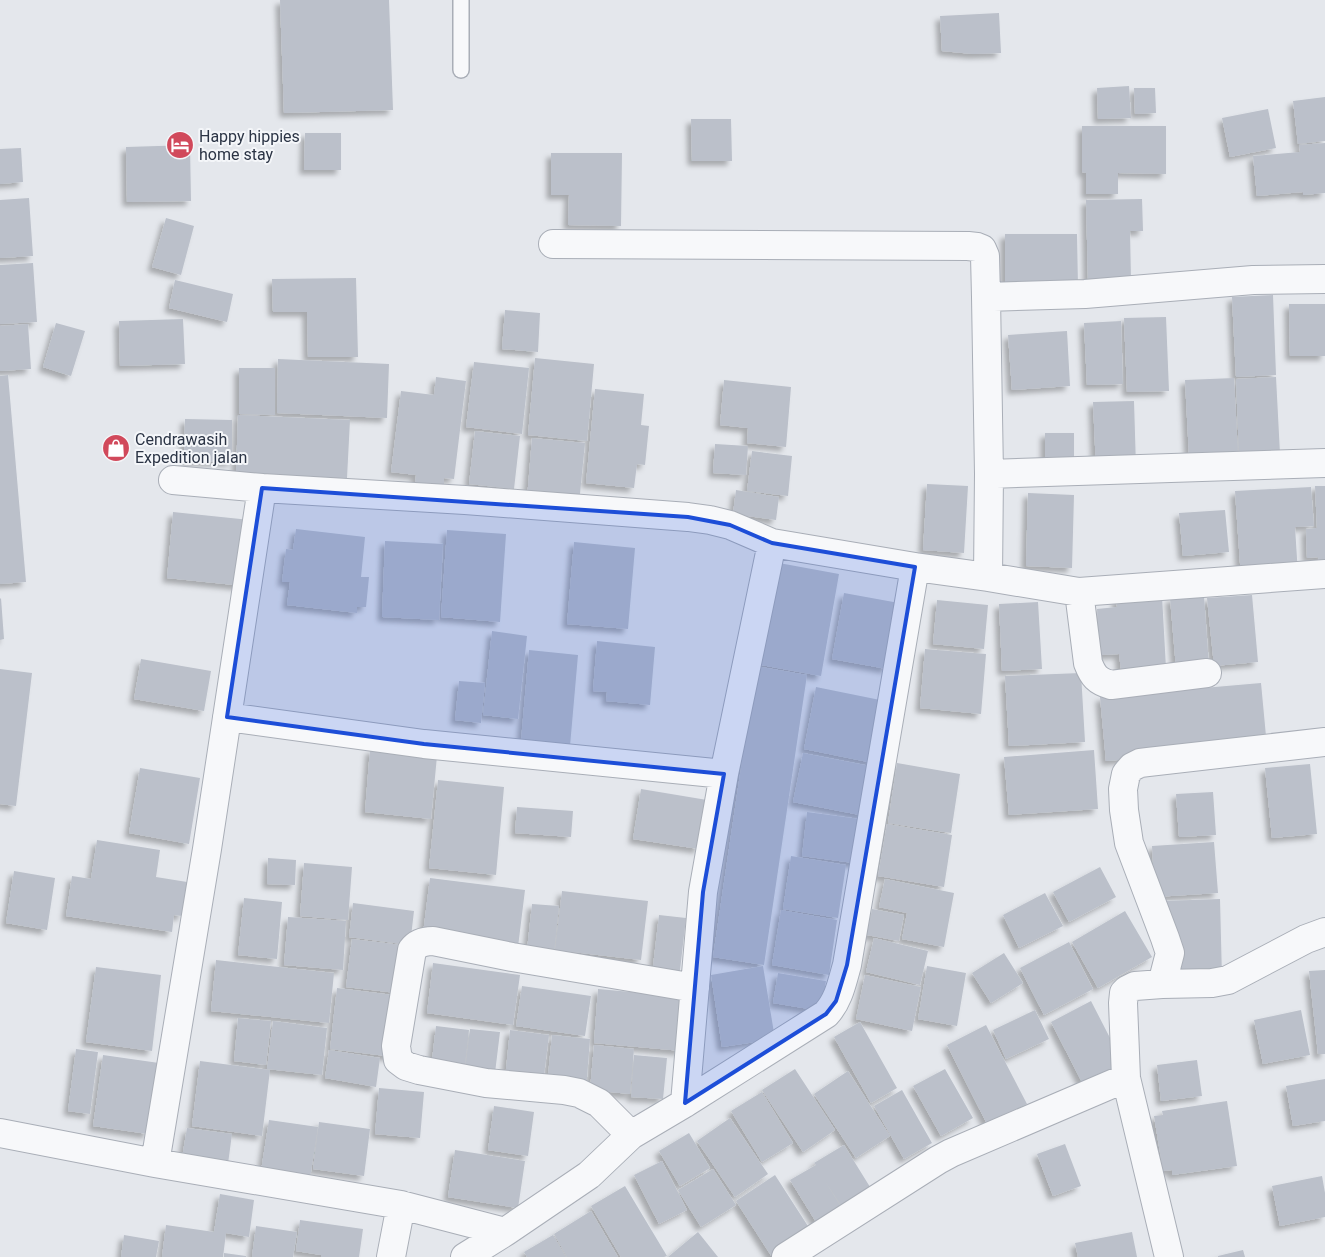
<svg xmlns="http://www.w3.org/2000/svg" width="1325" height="1257" font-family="Roboto,sans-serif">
  <defs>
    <filter id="shadow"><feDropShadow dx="-4.5" dy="4.5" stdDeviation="2.5" flood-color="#0004"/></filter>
  </defs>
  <rect width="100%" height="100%" fill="#e4e7ec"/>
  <path fill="#bbc0ca" filter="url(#shadow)" d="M280 0H389L393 110 284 113Z
    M999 13 1001 53 973 54 942 51 940 16Z
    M1129 86 1131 118 1098 119 1097 88Z
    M1134 88H1155L1156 113 1135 114Z
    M1325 97V141L1298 144 1293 101Z
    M1268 109 1276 148 1230 157 1222 118Z
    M691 119H731L732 161H692Z
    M1082 126H1166V174L1118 173V194H1086V173L1082 172Z
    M305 133H341V170H304Z
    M1325 143V193L1303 195V192L1257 196 1253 156 1300 152 1299 145Z
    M190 145 191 201 127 202 126 147Z
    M21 148 23 182 0 184V149Z
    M551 153H622L621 226 568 225 569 195H551Z
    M29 198 33 256 0 258V200Z
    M1142 199 1143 231H1130L1131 280 1088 281 1086 200Z
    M166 218 194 226 181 275 152 267Z
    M1005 234H1077L1078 286H1005Z
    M33 263 37 322 0 324V265Z
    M356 278 358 357H308L307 312H273L272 279Z
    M175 280 233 294 227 322 169 308Z
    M1273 295 1276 375 1236 377 1232 297Z
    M1289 304H1325V356H1290Z
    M505 310 540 313 538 352 502 349Z
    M1166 317 1169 391 1127 392 1124 318Z
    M183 319 185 364 120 366 119 321Z
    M1121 321 1123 384 1087 385 1084 323Z
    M56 323 85 331 71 376 43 367Z
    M28 324 31 369 0 371V326Z
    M1067 331 1070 386 1012 390 1008 335Z
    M535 358 594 364 587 441 528 435Z
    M278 359 389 364 387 418 277 413Z
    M474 362 529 368 522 434 466 427Z
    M239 368H275V415L239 414Z
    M8 375 26 582 0 584V376Z
    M436 377 466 381 454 479 444 478V487L415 484 416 475 391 472 401 391 434 395Z
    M1276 377 1280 454 1239 456 1236 379Z
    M1234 378 1238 454 1189 456 1185 380Z
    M724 380 791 387 786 447 747 443 748 428 720 425Z
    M595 389 644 394 641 425 649 426 645 465 637 464 634 488 586 483Z
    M1134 401 1136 467 1096 468 1093 402Z
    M238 415 350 420 347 478 236 474Z
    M185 419 232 420V462L184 461Z
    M475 431 520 436 514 489 469 484Z
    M1045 433H1074V466H1045Z
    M532 438 585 443 579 504 527 499Z
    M715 444 748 446 746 475 713 473Z
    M752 451 792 456 788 496 747 491Z
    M927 484 968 486 964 553 923 550Z
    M1315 486H1325V567H1319L1318 557 1307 558 1306 529 1317 528Z
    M1311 487 1314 526 1295 527 1298 574 1241 578 1235 491Z
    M736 490 779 497 776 520 733 514Z
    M1028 493 1074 495 1072 568 1026 566Z
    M1225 510 1229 552 1183 556 1179 513Z
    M173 512 250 520 244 586 167 578Z
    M296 529 365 537 361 577H369L366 607H357V613L287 605 290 582H282L286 549 293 550Z
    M447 530 506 534 500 622 441 617Z
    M385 541 443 544 439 620 382 617Z
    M574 542 635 548 628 629 567 624Z
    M779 563 839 574 821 676 761 665Z
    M844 593 899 603 887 669 832 659Z
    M1252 595 1258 662 1214 666 1207 598Z
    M1162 596 1166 668 1121 670 1119 654 1100 655 1097 609 1117 607 1116 598Z
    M1204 596 1209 666 1176 668 1170 598Z
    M1 598 4 639 0 640V599Z
    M937 600 988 605 984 649 933 644Z
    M1038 602 1042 669 1002 671 999 604Z
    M492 631 527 636 518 719 483 715Z
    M597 641 655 647 650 705 606 701 607 692 593 691Z
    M925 649 986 654 981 714 920 708Z
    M529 650 578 655 570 746 521 741Z
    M141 659 211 671 204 711 134 699Z
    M756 666 807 675 764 965 713 957Z
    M0 669 32 673 16 806 0 804Z
    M1081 673 1085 742 1009 746 1005 676Z
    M459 681 485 683 481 723 455 720Z
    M1261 683 1267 747 1106 761 1100 697Z
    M816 687 885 701 873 763 804 749Z
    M370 749 437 756 431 819 365 812Z
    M1094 750 1098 809 1009 815 1004 757Z
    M803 753 875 767 865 816 793 802Z
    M897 763 960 774 951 833 888 823Z
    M1310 764 1317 834 1272 838 1265 768Z
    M140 768 200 778 189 844 129 833Z
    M438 780 504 787 496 875 429 868Z
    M641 789 707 800 699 849 633 839Z
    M1213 792 1216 835 1179 837 1176 794Z
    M517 807 573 811 571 837 515 833Z
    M807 812 867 820 861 864 802 856Z
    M887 824 952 835 944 887 878 876Z
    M97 840 160 850 156 877 187 882 182 916 174 915 172 932 66 916 72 876 91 879Z
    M1214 842 1218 893 1155 897 1152 846Z
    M791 856 846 865 838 918 783 909Z
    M268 858 296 860 295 885 267 884Z
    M304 863 352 867 348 920 300 916Z
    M1100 867 1116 897 1069 922 1053 892Z
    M14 871 55 878 47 930 6 923Z
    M430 878 525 890 518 947 423 934Z
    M885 879 954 893 944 947 902 939 907 913 879 907Z
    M562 891 648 901 641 960 555 950Z
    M1045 893 1063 926 1019 948 1003 915Z
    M244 898 282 902 277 959 238 955Z
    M1220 899 1222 978 1177 979 1163 901Z
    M353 903 414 911 410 945 349 937Z
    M532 904 559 906 554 953 527 950Z
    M872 909 904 915 899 941 867 935Z
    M781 910 837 920 829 975 772 965Z
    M1125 911 1152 957 1098 988 1072 942Z
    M659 915 686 918 679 979 652 975Z
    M288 917 346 921 343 970 284 965Z
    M874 938 928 951 920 985 866 972Z
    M352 939 410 946 405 994 346 987Z
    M1069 942 1093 989 1044 1015 1020 968Z
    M1004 953 1023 983 991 1003 972 973Z
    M216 960 334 973 329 1023 211 1011Z
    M433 963 520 975 513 1025 427 1013Z
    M763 966 775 1039 722 1047 711 975Z
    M927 966 966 973 957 1026 918 1019Z
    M96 967 161 975 152 1051 86 1042Z
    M1325 970V1054H1318L1309 971Z
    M778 973 826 981 821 1011 773 1003Z
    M865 975 921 987 912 1031 856 1019Z
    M522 986 591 996 585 1036 516 1026Z
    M337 988 401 996 394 1057 330 1049Z
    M598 989 687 997 682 1051 594 1043Z
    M1091 1001 1126 1069 1086 1090 1051 1022Z
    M1035 1010 1049 1039 1006 1059 993 1030Z
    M1301 1010 1310 1055 1263 1064 1254 1020Z
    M238 1018 271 1021 266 1065 234 1061Z
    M273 1021 327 1028 322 1075 267 1069Z
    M860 1022 897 1088 871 1103 834 1037Z
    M986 1025 1027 1104 987 1124 947 1045Z
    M436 1026 469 1030 465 1064 432 1060Z
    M470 1029 500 1032 495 1073 465 1070Z
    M510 1030 549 1035 543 1084 505 1079Z
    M552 1035 590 1039 586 1090 547 1086Z
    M594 1045 634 1049 630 1094 590 1090Z
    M76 1049 98 1052 90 1114 68 1111Z
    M329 1050 380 1058 376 1087 325 1078Z
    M103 1055 159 1063 148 1134 93 1126Z
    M634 1055 667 1058 663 1099 631 1097Z
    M1197 1060 1202 1096 1161 1101 1157 1065Z
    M200 1061 270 1070 262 1136 192 1126Z
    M795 1069 835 1130 803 1152 762 1090Z
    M945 1069 973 1118 941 1136 913 1086Z
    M848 1071 890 1136 856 1158 814 1094Z
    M1325 1079V1121L1293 1126 1286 1086Z
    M379 1088 424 1092 420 1138 375 1134Z
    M902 1090 932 1143 904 1159 874 1106Z
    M762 1092 793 1143 762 1162 731 1111Z
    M1227 1101 1237 1166 1172 1175V1170L1163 1171 1154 1116 1163 1115 1162 1111Z
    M494 1106 534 1112 528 1156 488 1150Z
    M730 1118 768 1174 735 1197 697 1141Z
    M269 1120 318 1127 310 1178 261 1171Z
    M319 1122 370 1129 364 1176 313 1169Z
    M187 1128 232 1134 227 1171 181 1164Z
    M689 1133 710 1168 680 1186 659 1151Z
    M1065 1144 1081 1186 1053 1196 1037 1154Z
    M844 1145 875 1195 846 1213 825 1181 846 1215 821 1230 790 1180 816 1165 814 1163Z
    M455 1150 525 1161 518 1208 448 1197Z
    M662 1161 687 1210 659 1224 634 1175Z
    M713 1169 736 1205 701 1227 678 1190Z
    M775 1175 815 1237 784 1257H772L736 1201Z
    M1322 1176 1325 1193V1217L1280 1226 1272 1186Z
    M625 1186 667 1256 664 1257H621L591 1206Z
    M220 1194 254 1200 249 1237 226 1233 223 1257H162L166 1225 214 1232Z
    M591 1211 618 1257H567L554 1234Z
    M300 1220 363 1229 359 1257H321V1255L296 1251Z
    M256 1226 297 1232 293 1257H252Z
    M698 1232 718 1257H668Z
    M1132 1232 1137 1257H1078L1075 1243Z
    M124 1235 159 1241 156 1257H121Z
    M553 1235 566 1257H527L524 1252Z
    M1243 1250 1245 1257H1218V1256Z
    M224 1253 246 1256V1257H224Z"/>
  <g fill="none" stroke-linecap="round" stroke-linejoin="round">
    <g stroke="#a9aeb7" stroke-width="18">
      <path id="service" d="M461 70V0"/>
    </g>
    <g stroke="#a9aeb7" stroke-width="30">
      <path id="minor" d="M553 244 968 246 977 247 982 249 985 256 986 297
        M989 474 1325 463
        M173 480 262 488
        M772 543 915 567
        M988 577 989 474 986 297 1085 294 1253 280 1325 279
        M1079 592 1088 663C1093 676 1097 681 1111 685L1207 673
        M227 717 424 744 724 774
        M1162 984 1212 983 1228 980 1306 939 1325 932
        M0 1133 155 1163 401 1205 505 1232 589 1175 631 1135 685 1103 826 1014C839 1000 842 982 847 965L915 567 988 577 1079 592 1325 574
        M631 1135 599 1103 579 1093 564 1090 486 1083 419 1070 406 1066 398 1060 396 1046 412 950C417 943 425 941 433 941L512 957 695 988
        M155 1163 207 849 262 488 465 500 688 517 710 520 730 525 772 543 724 774 703 892 685 1103
        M391 1257 401 1205
        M465 1257 505 1232
        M786 1257 938 1160 951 1153 1126 1078
        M1169 1257 1126 1078 1123 1003 1124 993 1127 990 1135 986 1162 984 1170 953 1165 938 1129 843 1124 810 1123 789 1126 774 1132 767 1140 763 1148 762 1325 742"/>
    </g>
    <use href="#service" stroke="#f7f8fa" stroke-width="15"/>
    <use href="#minor" stroke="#f7f8fa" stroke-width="28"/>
  </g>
  <path fill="#1d4ed8" fill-opacity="0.2" stroke="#1d4ed8" stroke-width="4" stroke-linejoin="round" d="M262 488 688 517 730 525 772 543 915 567 847 965 836 1001 826 1014 685 1103 703 892 724 774 424 744 227 717Z"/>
  <defs>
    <g id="hotel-disc" transform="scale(1.4375)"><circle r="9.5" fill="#d1495b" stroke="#f4f6f9"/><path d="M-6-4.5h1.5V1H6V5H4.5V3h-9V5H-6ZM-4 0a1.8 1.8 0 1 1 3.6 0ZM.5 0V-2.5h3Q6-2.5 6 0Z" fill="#fff"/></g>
    <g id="shop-disc" transform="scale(1.4375)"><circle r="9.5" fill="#d1495b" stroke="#f4f6f9"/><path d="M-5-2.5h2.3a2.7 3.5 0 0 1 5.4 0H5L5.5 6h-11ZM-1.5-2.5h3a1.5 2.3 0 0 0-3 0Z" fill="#fff"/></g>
  </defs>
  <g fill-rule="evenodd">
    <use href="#hotel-disc" x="180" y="145"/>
    <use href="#shop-disc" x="116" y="448"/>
  </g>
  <g text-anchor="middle" stroke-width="4" stroke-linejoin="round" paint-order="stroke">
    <g font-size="16" fill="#2b3445" stroke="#f4f6f9" text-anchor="start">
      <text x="199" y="142">Happy hippies<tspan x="199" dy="18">home stay</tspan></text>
      <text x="135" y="445">Cendrawasih<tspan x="135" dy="18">Expedition jalan</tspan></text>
    </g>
  </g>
</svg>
